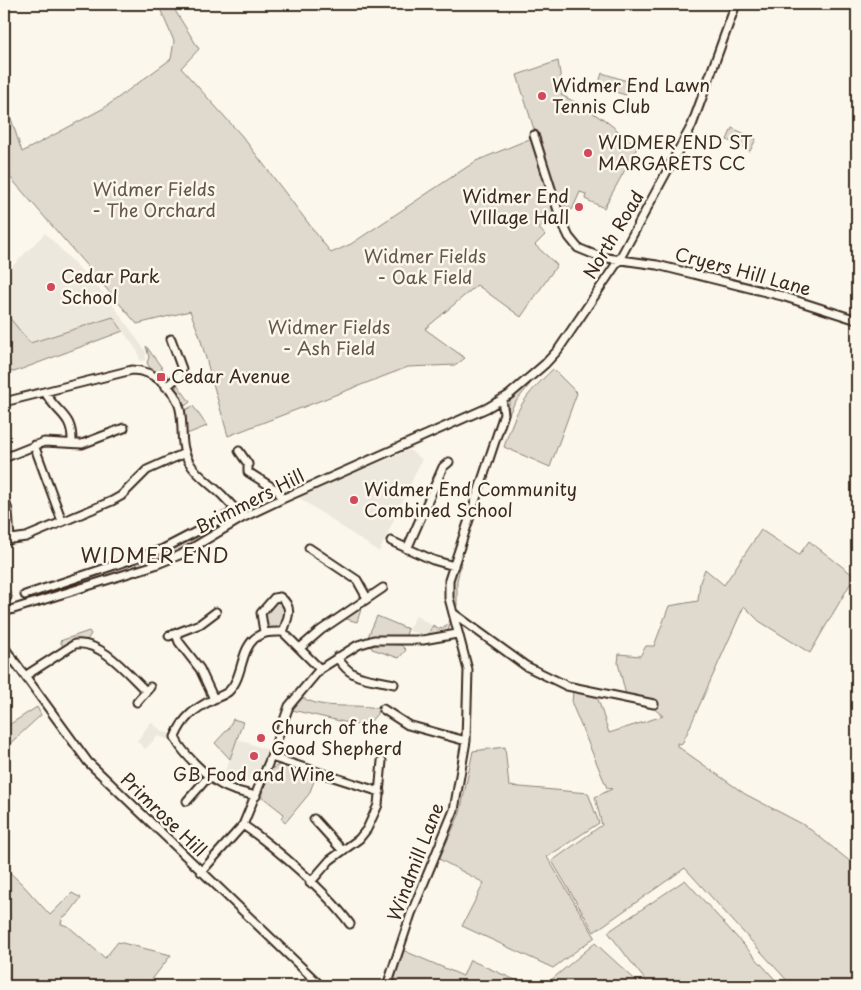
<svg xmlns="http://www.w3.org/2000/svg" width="861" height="990" font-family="'Playpen Sans',sans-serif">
  <rect width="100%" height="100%" fill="#fbf7ec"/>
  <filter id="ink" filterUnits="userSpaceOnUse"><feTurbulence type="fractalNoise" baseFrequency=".02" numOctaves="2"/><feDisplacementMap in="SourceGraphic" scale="10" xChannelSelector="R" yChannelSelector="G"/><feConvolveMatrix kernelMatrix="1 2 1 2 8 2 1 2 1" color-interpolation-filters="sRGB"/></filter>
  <g filter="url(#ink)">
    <path fill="#ede8dd" d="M45 233 109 299 146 352V360L140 361 138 352 113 317 30 343 4 311V275Z
      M409 450 422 459 379 552 298 497Z
      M416 615 432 626 427 636 423 637 420 631 419 634 409 631Z
      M151 722 163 732 173 734V741L158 736 145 749 137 741Z
      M238 739 270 751 257 784 225 771Z"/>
    <path fill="#dfd9ce" stroke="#8d8276" d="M158 4H171L199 49 181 68 242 136 331 253 351 244 476 161 532 138 557 213 539 228 545 235 535 245 557 265 521 317 477 285 425 329 465 358 456 365 408 367 228 436 199 334 190 311 137 324 9 176 4 159V97L22 152 104 108 171 59 174 41Z
      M558 61 563 93 561 95 583 106 602 119 601 117 633 143 637 148 604 208 585 199 586 194 580 192 572 210 566 205 562 207 547 171 517 75Z
      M602 73 630 82 626 95 598 87Z
      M732 128 756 139 750 151 727 140Z
      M4 311 30 343 113 317 123 331 14 372 4 370Z
      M146 346 170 379 150 368 147 363 149 357Z
      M553 369 577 393 550 467 504 447C517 407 523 398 553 369Z
      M177 384 190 402 185 406 175 391Z
      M530 384 514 404 505 422 510 399Z
      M193 406 207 426 187 434 185 410Z
      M228 518 231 523 168 558 26 602V600L157 555Z
      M761 530 799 555 809 541 853 575V579L810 653 759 621 744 606 683 742 681 744 677 743V746L745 794 806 826 857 867V986H792L685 868 594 932 552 861 602 825 595 797 612 789 607 788 572 704 573 690 596 693 609 733 663 716 637 695H626L618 663 619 654 640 656 646 646H654L669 606 698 601 700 582 705 569 724 585Z
      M460 558H462L457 581V606L454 607C449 589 454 575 460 558Z
      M276 600 282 602 287 608 283 624 280 630 266 629 264 616Z
      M362 606 357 622 343 618Z
      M377 616 408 629 405 638 367 639Z
      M451 619 448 632 427 636 433 625 438 629 444 628Z
      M89 631 91 634 87 640 79 641 64 648 60 641Z
      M383 644 401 645 406 650 399 658 372 649 371 646Z
      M300 696C324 712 354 702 381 709L366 727 292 710Z
      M37 707 41 715 4 749V728Z
      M233 719 243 722 230 759 215 743 228 729Z
      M505 747 509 786 588 793 599 823 547 857 595 937 553 968 462 926 484 883 439 859 460 813 473 751Z
      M281 764 316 776 309 794 285 823 281 818 284 814 261 796 271 769Z
      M4 867 22 884 50 915 72 893 81 898 68 915 63 917 61 924 68 926 105 958 118 942 171 955 147 986H4Z
      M685 880 781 986H651L645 980 608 932Z
      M595 943 642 986H544Z
      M400 949 463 976 470 960 529 986H397L391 984Z"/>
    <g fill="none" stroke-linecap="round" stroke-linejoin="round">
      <g stroke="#3b2a1e" stroke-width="11">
        <path id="minor" d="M534 135 561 220 569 237 578 248 600 257 657 265 782 296 857 320
          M166 387 180 375 182 369 171 339
          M45 392C57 415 73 414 72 443
          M4 402 132 370C152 370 176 388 180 409 184 427 179 445 189 462 196 475 211 484 222 495 229 502 236 510 242 518
          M34 445 62 521
          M239 451 248 464V472L278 491 282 499
          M4 458 44 442 82 444 124 428
          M4 499 8 510 10 540
          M4 540 26 537 112 501 121 496 147 470 185 453
          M391 541 433 560 454 566
          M309 548 357 580 367 598
          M407 549 443 467 449 462
          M25 595 163 549 236 511
          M4 598 7 597
          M4 612 155 565 182 554 242 518 282 499 487 408 509 395 545 364 558 350 619 260 692 125 736 4
          M453 613 526 666 567 686 654 704
          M264 632 261 613 274 598 280 597C294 607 288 618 283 632
          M176 634 179 642 200 669 214 699
          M169 636 200 624 216 612
          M4 647 88 762 321 986
          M300 648 321 630 383 588
          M337 657C353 682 367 677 394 684
          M4 666 13 659
          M25 676 75 644C101 640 128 674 146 691
          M137 702 150 687
          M383 709 408 725 466 741
          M271 757 380 792
          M256 796C245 793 232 791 222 785 208 778 180 751 175 737 183 718 194 709 212 700 217 697 225 695 229 691 243 677 240 652 254 639 263 631 272 632 283 632L320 669
          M187 801 209 776
          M314 819 342 850
          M243 825C275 847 327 892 350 924
          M201 872 243 825 271 757 289 706 320 669 358 645 374 640H423L457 634
          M310 883 330 860 359 839 367 829 378 805 382 761
          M387 986 411 914 454 810 466 741 468 670 449 598V580L504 414 502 399"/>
      </g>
      <use href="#minor" stroke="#fbf7ec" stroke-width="7"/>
    </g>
  </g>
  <g fill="#d1495b" stroke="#fbf7ec" stroke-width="2">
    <circle cx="542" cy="96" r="5"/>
    <circle cx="588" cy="153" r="5"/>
    <circle cx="579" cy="207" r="5"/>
    <circle cx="51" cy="287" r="5"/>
    <rect x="156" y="372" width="10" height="10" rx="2.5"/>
    <circle cx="354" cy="500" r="5"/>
    <circle cx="261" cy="738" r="5"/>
    <circle cx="254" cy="756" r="5"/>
  </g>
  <g text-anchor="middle" stroke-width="5" stroke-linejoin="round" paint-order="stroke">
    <g font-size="18" fill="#3b2a1e" stroke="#fbf7ec" text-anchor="start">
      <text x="552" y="92">Widmer End Lawn<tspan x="552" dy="21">Tennis Club</tspan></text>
      <text x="598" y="149">WIDMER END ST<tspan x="598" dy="21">MARGARETS CC</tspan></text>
      <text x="569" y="203" text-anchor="end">Widmer End<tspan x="569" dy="21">VIllage Hall</tspan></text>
      <text x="61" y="283">Cedar Park<tspan x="61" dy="21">School</tspan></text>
      <text x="171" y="383">Cedar Avenue</text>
      <text x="364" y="496">Widmer End Community<tspan x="364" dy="21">Combined School</tspan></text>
      <text x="271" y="734">Church of the<tspan x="271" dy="21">Good Shepherd</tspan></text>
      <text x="254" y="781" text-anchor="middle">GB Food and Wine</text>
    </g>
    <g font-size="18" fill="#64564a" stroke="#fbf7ec">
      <text x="154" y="196">Widmer Fields<tspan x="154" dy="21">- The Orchard</tspan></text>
      <text x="425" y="263">Widmer Fields<tspan x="425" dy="21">- Oak Field</tspan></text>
      <text x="329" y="334">Widmer Fields<tspan x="329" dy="21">- Ash Field</tspan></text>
    </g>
    <g font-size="18" fill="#3b2a1e" stroke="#fbf7ec">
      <text transform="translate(614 235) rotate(-59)" y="6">North Road</text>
      <text transform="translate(743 272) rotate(15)" y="6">Cryers Hill Lane</text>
      <text transform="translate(250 502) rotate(-27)" y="6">Brimmers Hill</text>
      <text transform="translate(163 815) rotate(44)" y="6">Primrose Hill</text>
      <text transform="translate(416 862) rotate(-69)" y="6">Windmill Lane</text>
    </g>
    <g font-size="20" letter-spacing="1" fill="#3b2a1e" stroke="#fbf7ec">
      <text x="155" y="563">WIDMER END</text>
    </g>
  </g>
  <rect width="861" height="990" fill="none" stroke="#fbf7ec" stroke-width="20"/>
  <rect x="10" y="10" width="841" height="970" fill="none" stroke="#3b2a1e" stroke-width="2" filter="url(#ink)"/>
</svg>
